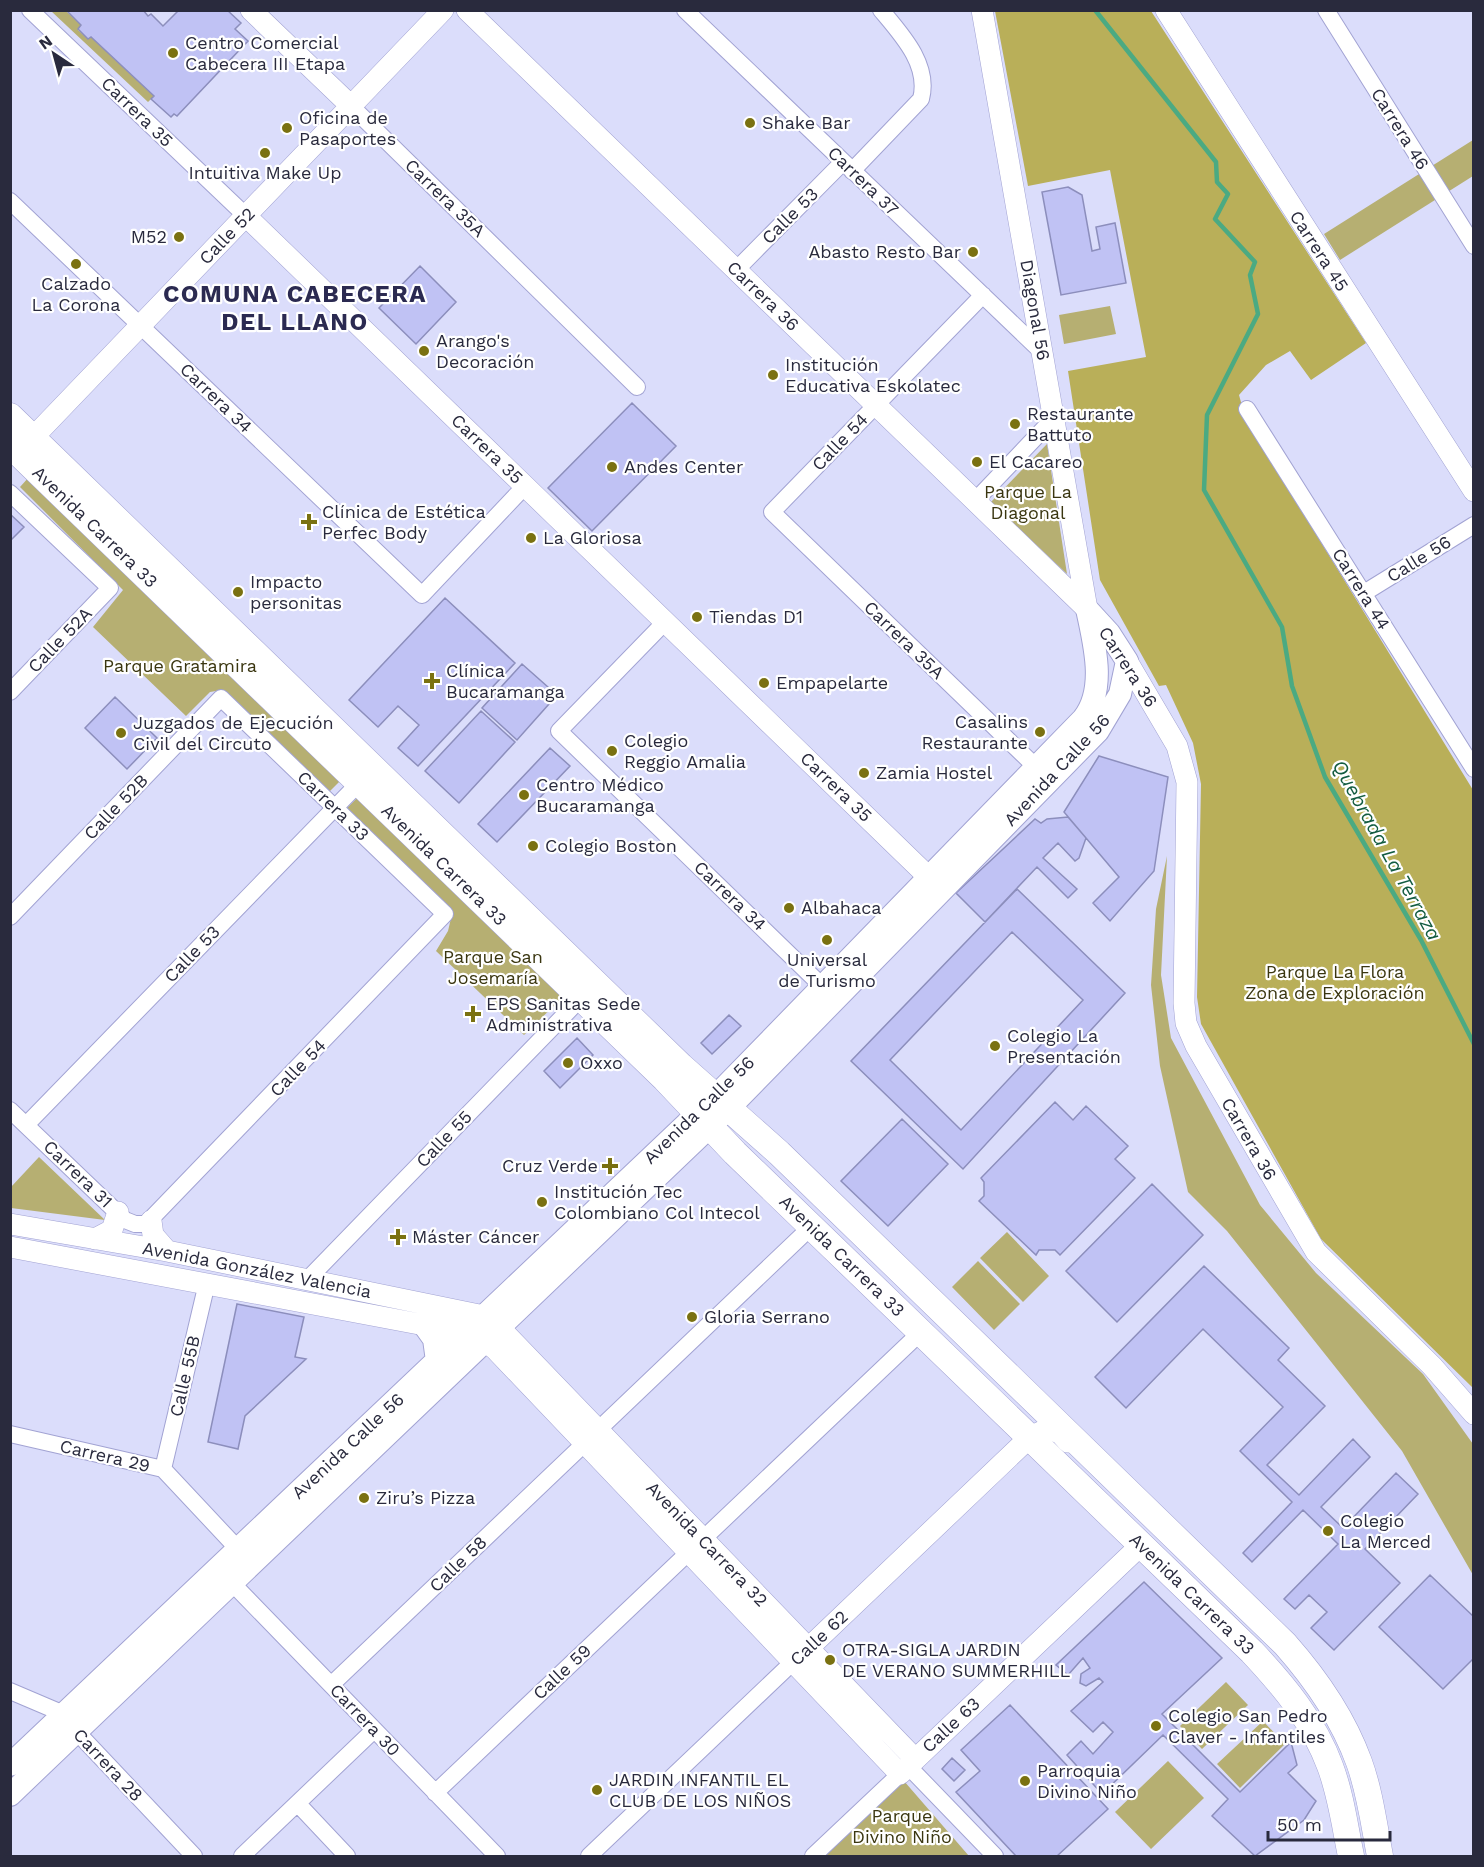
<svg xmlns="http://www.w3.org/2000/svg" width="1484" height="1867" font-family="'Work Sans',sans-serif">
  <rect width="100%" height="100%" fill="#dbddfb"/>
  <path fill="#b6af72" d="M51 11H66L81 25 78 30 88 39 91 37 154 96 148 102Z
    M1473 140V176L1340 260 1324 234Z
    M1110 306 1116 334 1064 344 1059 315Z
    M1047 444 1067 574 991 502Z
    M29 477 343 778 329 792 222 690 210 692 186 716 93 627 123 590 20 487Z
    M359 796 563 997 524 1035 436 951 448 931 452 914 347 808Z
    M1167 856 1161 975 1171 1038 1260 1205 1316 1273 1423 1374 1473 1444V1575L1402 1451 1227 1231 1188 1192 1160 1066 1151 985 1156 909Z
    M39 1157 105 1220 11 1208V1187Z
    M1007 1232 1049 1276 1023 1302 980 1258Z
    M978 1261 1020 1304 994 1330 952 1287Z
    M1226 1682 1248 1705 1202 1749 1180 1726Z
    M1263 1721 1285 1744 1240 1788 1217 1764Z
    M1168 1761 1204 1798 1151 1849 1115 1812Z
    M904 1781 969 1856H824Z"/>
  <path fill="#b9af59" d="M995 11H1151L1366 343 1311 380 1290 351 1266 365 1239 395 1246 420 1473 790V1388L1321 1239 1201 1024 1197 997 1201 784 1193 743 1166 685 1159 686 1100 580 1068 371 1146 357 1110 170 1028 186Z"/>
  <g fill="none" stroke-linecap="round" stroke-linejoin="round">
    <path stroke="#4baa82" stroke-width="4.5" d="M1095 10 1216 162 1217 182 1228 194 1215 219 1255 262 1250 275 1258 314 1207 415 1204 490 1282 627 1292 686 1325 777 1421 940 1474 1044"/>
  </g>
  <path fill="#c0c2f4" stroke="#8c8ebc" stroke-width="1.5" fill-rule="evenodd" d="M66 10H143L148 16 151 14 163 26 179 10H227L241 23 235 29 248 41 177 116 174 114 171 117 151 99 154 96 91 37 88 39 78 29 81 25Z
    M1068 187 1082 195 1092 251 1100 249 1096 227 1115 223 1126 283 1061 295 1042 192Z
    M420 266 456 302 416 344 379 308Z
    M632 403 676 446 592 531 548 488Z
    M10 514 24 527 10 541Z
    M445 598 515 663 418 766 398 748 419 725 398 706 378 727 349 700Z
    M522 664 557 695 517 740 482 708Z
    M115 697 157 738 127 769 85 728Z
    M481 711 515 742 459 803 425 771Z
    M550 748 570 766 497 842 478 824Z
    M1099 756 1168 777 1154 871 1110 921 1093 903 1119 877 1064 812Z
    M1068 817 1086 838 1079 858 1075 861 1058 843 1043 858 1077 889 1068 898 1037 867 985 922 956 893 1035 819 1041 823 1047 819Z
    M1017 889 1125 993 963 1169 851 1061ZM1012 932 1083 1000 961 1130 890 1060Z
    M729 1015 741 1026 712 1054 701 1043Z
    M577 1038 593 1055 560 1088 544 1071Z
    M1055 1102 1073 1120 1086 1106 1128 1146 1115 1159 1135 1178 1060 1255 1055 1250H1039L1036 1255 979 1201 984 1196V1182L981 1178Z
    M902 1119 948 1164 888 1226 841 1181Z
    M1152 1184 1203 1235 1117 1322 1066 1271Z
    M1204 1266 1289 1348 1278 1360 1325 1406 1267 1465 1299 1495 1353 1439 1370 1457 1321 1507 1343 1528 1396 1473 1418 1494 1365 1549 1400 1583 1334 1650 1311 1628 1327 1612 1309 1595 1295 1609 1284 1599 1338 1544 1303 1510 1252 1562 1243 1553 1292 1502 1240 1451 1283 1407 1203 1329 1126 1408 1095 1377Z
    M237 1304 304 1317 295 1357 306 1359 245 1416 238 1449 208 1442Z
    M1430 1575 1474 1617V1658L1443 1689 1379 1627Z
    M1144 1582 1222 1658 1162 1714 1240 1792 1291 1742 1297 1765 1288 1773 1316 1801 1304 1820 1255 1856 1212 1816 1228 1799 1163 1735 1102 1794 1067 1755 1081 1741 1093 1754 1113 1732 1103 1722 1093 1732 1071 1711 1103 1682 1099 1678 1086 1686 1080 1683 1081 1674 1090 1668 1083 1658 1068 1675 1056 1665Z
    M1010 1705 1108 1809 1057 1856H1016L956 1792 980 1771 961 1750Z
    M952 1758 965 1770 954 1781 942 1769Z"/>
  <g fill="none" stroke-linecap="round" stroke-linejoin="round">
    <g stroke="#a2a3d3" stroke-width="18">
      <path id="minor" d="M30 10 246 216
        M685 10 1042 352
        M1326 10 1474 246
        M351 106 637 387
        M852 171 921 99C930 65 902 35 881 10
        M10 201 422 595 525 486
        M736 270 843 162
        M983 295 772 512 1036 767
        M1247 409 1474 769
        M10 493 110 588 10 692
        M975 501 1054 418
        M1364 593 1474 525
        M665 622 559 731 823 987
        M10 917 221 698 445 914 146 1224H135L125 1220 10 1110
        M26 1125 359 783
        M307 1280 581 998
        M598 1430 812 1226
        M10 1434 163 1469 238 1549
        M163 1469 207 1283
        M703 1539 921 1332
        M233 1584 497 1856
        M331 1685 585 1443
        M10 1691 57 1711 194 1856
        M908 1766 995 1856
        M435 1793 689 1552
        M298 1804 347 1856
        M242 1856 374 1730
        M589 1856 793 1662
        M813 1856 900 1774"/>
    </g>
    <g stroke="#a2a3d3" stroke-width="22">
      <path id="tertiary" d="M251 10 351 106
        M467 10 1087 609
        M982 10 1087 609
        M1166 10 1474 491
        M246 216 942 890
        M22 449 443 10
        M1127 661 1177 746 1187 782 1184 1003 1186 1023 1196 1046 1316 1252 1432 1366 1474 1414
        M151 1221 153 1235 167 1251
        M10 1224 167 1251 484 1316 500 1328 915 1759
        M95 1239 112 1230 118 1212
        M10 1247 467 1333 480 1337 495 1349 900 1774 1141 1545
        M798 1658 1030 1437 1047 1429 1060 1433 1068 1442"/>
    </g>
    <g stroke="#a2a3d3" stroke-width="24">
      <path id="secondary" d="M424 1325 434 1339 437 1361
        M10 1765 715 1097 1083 719C1107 689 1094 643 1087 609
        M10 1795 728 1109 1098 731 1120 694 1127 661 1109 633 1087 609"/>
    </g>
    <g stroke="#a2a3d3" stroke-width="27">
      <path id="primary" d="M10 416 681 1066 779 1153 1285 1644C1316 1679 1343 1718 1359 1762 1370 1792 1374 1825 1380 1856
        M10 445 665 1079 735 1153 1252 1652C1283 1685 1314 1722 1330 1766 1341 1795 1345 1827 1351 1856"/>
    </g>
    <use href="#minor" stroke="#fff" stroke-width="16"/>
    <use href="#tertiary" stroke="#fff" stroke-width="21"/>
    <use href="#secondary" stroke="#fff" stroke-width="22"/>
    <use href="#primary" stroke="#fff" stroke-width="26"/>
  </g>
  <g fill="#7a7111" stroke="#fff" stroke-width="2">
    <circle cx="173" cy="53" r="6"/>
    <circle cx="750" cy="123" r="6"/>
    <circle cx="287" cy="128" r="6"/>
    <circle cx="265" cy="153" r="6"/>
    <circle cx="179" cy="237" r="6"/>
    <circle cx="973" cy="252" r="6"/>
    <circle cx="76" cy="264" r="6"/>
    <circle cx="424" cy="351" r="6"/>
    <circle cx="773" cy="375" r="6"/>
    <circle cx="1015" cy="424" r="6"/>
    <circle cx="977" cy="462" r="6"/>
    <circle cx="612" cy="467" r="6"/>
    <path d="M306 513h6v6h6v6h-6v6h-6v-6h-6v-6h6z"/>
    <circle cx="531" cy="538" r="6"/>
    <circle cx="238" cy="592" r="6"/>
    <circle cx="697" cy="617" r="6"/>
    <path d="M429 672h6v6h6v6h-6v6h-6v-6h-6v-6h6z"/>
    <circle cx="764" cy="683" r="6"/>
    <circle cx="1040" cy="732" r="6"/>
    <circle cx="121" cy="733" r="6"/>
    <circle cx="612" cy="751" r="6"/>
    <circle cx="864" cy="773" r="6"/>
    <circle cx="524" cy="795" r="6"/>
    <circle cx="533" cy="846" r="6"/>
    <circle cx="789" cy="908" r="6"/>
    <circle cx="827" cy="940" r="6"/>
    <path d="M470 1005h6v6h6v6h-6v6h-6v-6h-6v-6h6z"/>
    <circle cx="995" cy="1046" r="6"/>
    <circle cx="568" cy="1063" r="6"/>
    <path d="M607 1157h6v6h6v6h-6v6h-6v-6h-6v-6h6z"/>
    <circle cx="542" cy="1202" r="6"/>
    <path d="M395 1228h6v6h6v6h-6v6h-6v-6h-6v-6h6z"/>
    <circle cx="692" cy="1317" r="6"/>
    <circle cx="364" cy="1498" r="6"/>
    <circle cx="1328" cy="1531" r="6"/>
    <circle cx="830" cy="1660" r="6"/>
    <circle cx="1156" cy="1726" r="6"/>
    <circle cx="1025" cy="1781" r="6"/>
    <circle cx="597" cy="1790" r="6"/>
  </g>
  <g text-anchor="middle" stroke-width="4.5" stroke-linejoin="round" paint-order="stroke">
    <g font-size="18" fill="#292a3d" stroke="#fff" text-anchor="start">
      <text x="185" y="49">Centro Comercial<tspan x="185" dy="21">Cabecera III Etapa</tspan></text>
      <text x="299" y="124">Oficina de<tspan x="299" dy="21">Pasaportes</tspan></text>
      <text x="762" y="129">Shake Bar</text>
      <text x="265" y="179" text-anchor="middle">Intuitiva Make Up</text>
      <text x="167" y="243" text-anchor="end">M52</text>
      <text x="961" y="258" text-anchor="end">Abasto Resto Bar</text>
      <text x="76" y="290" text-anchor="middle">Calzado<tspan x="76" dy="21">La Corona</tspan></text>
      <text x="436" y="347">Arango's<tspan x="436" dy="21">Decoración</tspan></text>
      <text x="785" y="371">Institución<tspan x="785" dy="21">Educativa Eskolatec</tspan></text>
      <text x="1027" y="420">Restaurante<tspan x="1027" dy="21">Battuto</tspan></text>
      <text x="989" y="468">El Cacareo</text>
      <text x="624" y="473">Andes Center</text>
      <text x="322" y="518">Clínica de Estética<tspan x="322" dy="21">Perfec Body</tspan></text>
      <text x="543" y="544">La Gloriosa</text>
      <text x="250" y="588">Impacto<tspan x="250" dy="21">personitas</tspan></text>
      <text x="709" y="623">Tiendas D1</text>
      <text x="446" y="677">Clínica<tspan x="446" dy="21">Bucaramanga</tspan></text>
      <text x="776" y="689">Empapelarte</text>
      <text x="1028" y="728" text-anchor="end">Casalins<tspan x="1028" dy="21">Restaurante</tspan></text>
      <text x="133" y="729">Juzgados de Ejecución<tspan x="133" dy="21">Civil del Circuto</tspan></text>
      <text x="624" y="747">Colegio<tspan x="624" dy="21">Reggio Amalia</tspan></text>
      <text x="876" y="779">Zamia Hostel</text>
      <text x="536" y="791">Centro Médico<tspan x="536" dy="21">Bucaramanga</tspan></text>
      <text x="545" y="852">Colegio Boston</text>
      <text x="801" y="914">Albahaca</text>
      <text x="827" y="966" text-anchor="middle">Universal<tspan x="827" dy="21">de Turismo</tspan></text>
      <text x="486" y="1010">EPS Sanitas Sede<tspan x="486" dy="21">Administrativa</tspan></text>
      <text x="1007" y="1042">Colegio La<tspan x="1007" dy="21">Presentación</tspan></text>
      <text x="580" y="1069">Oxxo</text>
      <text x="598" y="1172" text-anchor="end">Cruz Verde</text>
      <text x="554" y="1198">Institución Tec<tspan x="554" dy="21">Colombiano Col Intecol</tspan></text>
      <text x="412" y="1243">Máster Cáncer</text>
      <text x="704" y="1323">Gloria Serrano</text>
      <text x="376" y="1504">Ziru’s Pizza</text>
      <text x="1340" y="1527">Colegio<tspan x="1340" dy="21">La Merced</tspan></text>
      <text x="842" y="1656">OTRA-SIGLA JARDIN<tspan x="842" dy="21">DE VERANO SUMMERHILL</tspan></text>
      <text x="1168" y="1722">Colegio San Pedro<tspan x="1168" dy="21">Claver - Infantiles</tspan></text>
      <text x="1037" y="1777">Parroquia<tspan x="1037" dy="21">Divino Niño</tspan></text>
      <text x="609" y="1786">JARDIN INFANTIL EL<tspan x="609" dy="21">CLUB DE LOS NIÑOS</tspan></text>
    </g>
    <g font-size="18" fill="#292a3d" stroke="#fff">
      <text transform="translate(137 112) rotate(44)" y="6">Carrera 35</text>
      <text transform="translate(1400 129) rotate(58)" y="6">Carrera 46</text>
      <text transform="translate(863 181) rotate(44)" y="6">Carrera 37</text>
      <text transform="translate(445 198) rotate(44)" y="6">Carrera 35A</text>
      <text transform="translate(790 216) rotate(-45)" y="6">Calle 53</text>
      <text transform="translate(227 236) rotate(-46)" y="6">Calle 52</text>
      <text transform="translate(1319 251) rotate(57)" y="6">Carrera 45</text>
      <text transform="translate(763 296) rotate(44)" y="6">Carrera 36</text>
      <text transform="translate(1035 310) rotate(80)" y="6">Diagonal 56</text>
      <text transform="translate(216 398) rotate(44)" y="6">Carrera 34</text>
      <text transform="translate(840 442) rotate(-46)" y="6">Calle 54</text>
      <text transform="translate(487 449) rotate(44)" y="6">Carrera 35</text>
      <text transform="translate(95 527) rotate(44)" y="6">Avenida Carrera 33</text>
      <text transform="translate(1419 559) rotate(-32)" y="6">Calle 56</text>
      <text transform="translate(1361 589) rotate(58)" y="6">Carrera 44</text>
      <text transform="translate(60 640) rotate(-46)" y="6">Calle 52A</text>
      <text transform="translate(904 640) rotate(44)" y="6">Carrera 35A</text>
      <text transform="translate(1128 667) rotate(57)" y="6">Carrera 36</text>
      <text transform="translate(1057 770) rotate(-47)" y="6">Avenida Calle 56</text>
      <text transform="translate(836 787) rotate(44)" y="6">Carrera 35</text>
      <text transform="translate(333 806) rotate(44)" y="6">Carrera 33</text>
      <text transform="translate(116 807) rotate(-46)" y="6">Calle 52B</text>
      <text transform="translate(444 865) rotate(44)" y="6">Avenida Carrera 33</text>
      <text transform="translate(730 896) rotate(44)" y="6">Carrera 34</text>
      <text transform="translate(192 954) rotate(-46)" y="6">Calle 53</text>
      <text transform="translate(298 1068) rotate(-46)" y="6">Calle 54</text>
      <text transform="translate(699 1110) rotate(-44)" y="6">Avenida Calle 56</text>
      <text transform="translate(444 1139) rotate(-46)" y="6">Calle 55</text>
      <text transform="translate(1249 1139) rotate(60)" y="6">Carrera 36</text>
      <text transform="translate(78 1174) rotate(44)" y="6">Carrera 31</text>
      <text transform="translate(842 1256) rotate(44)" y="6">Avenida Carrera 33</text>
      <text transform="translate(257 1270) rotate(11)" y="6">Avenida González Valencia</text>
      <text transform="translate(185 1376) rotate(-77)" y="6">Calle 55B</text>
      <text transform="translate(348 1446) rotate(-43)" y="6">Avenida Calle 56</text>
      <text transform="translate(105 1456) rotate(13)" y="6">Carrera 29</text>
      <text transform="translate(707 1544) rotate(46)" y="6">Avenida Carrera 32</text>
      <text transform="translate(458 1564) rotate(-44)" y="6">Calle 58</text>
      <text transform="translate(1192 1594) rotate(44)" y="6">Avenida Carrera 33</text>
      <text transform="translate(819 1638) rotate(-43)" y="6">Calle 62</text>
      <text transform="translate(562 1672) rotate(-43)" y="6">Calle 59</text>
      <text transform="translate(365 1720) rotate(46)" y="6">Carrera 30</text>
      <text transform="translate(951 1725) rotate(-43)" y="6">Calle 63</text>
      <text transform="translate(108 1765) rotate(47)" y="6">Carrera 28</text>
    </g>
    <g font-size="18" fill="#3a3610" stroke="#fff">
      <text x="1028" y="498">Parque La<tspan x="1028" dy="21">Diagonal</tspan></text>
      <text x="180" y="672">Parque Gratamira</text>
      <text x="493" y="963">Parque San<tspan x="493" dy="21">Josemaría</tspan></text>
      <text x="1335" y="978">Parque La Flora<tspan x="1335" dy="21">Zona de Exploración</tspan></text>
      <text x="902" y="1822">Parque<tspan x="902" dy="21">Divino Niño</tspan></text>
    </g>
    <g font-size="20" font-style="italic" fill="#135c41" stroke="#fff">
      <text transform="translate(1387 850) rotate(61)" y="7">Quebrada La Terraza</text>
    </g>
    <g font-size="24" font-weight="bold" letter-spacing="1.5" fill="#2b2a51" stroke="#fff">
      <text x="295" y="302">COMUNA CABECERA<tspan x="295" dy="28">DEL LLANO</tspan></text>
    </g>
  </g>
  <rect width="1484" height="1867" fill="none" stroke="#292a3d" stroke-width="24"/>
  <g transform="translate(54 54) rotate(324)" stroke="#ffffff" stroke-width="4.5" paint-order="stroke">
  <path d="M0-4.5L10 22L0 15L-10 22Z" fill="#292a3d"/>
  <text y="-9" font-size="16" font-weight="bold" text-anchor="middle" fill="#292a3d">N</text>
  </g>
  <path d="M1268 1831v9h122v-9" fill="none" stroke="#292a3d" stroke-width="3"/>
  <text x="1277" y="1831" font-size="18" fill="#292a3d" stroke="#ffffff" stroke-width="4.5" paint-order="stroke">50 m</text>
</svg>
